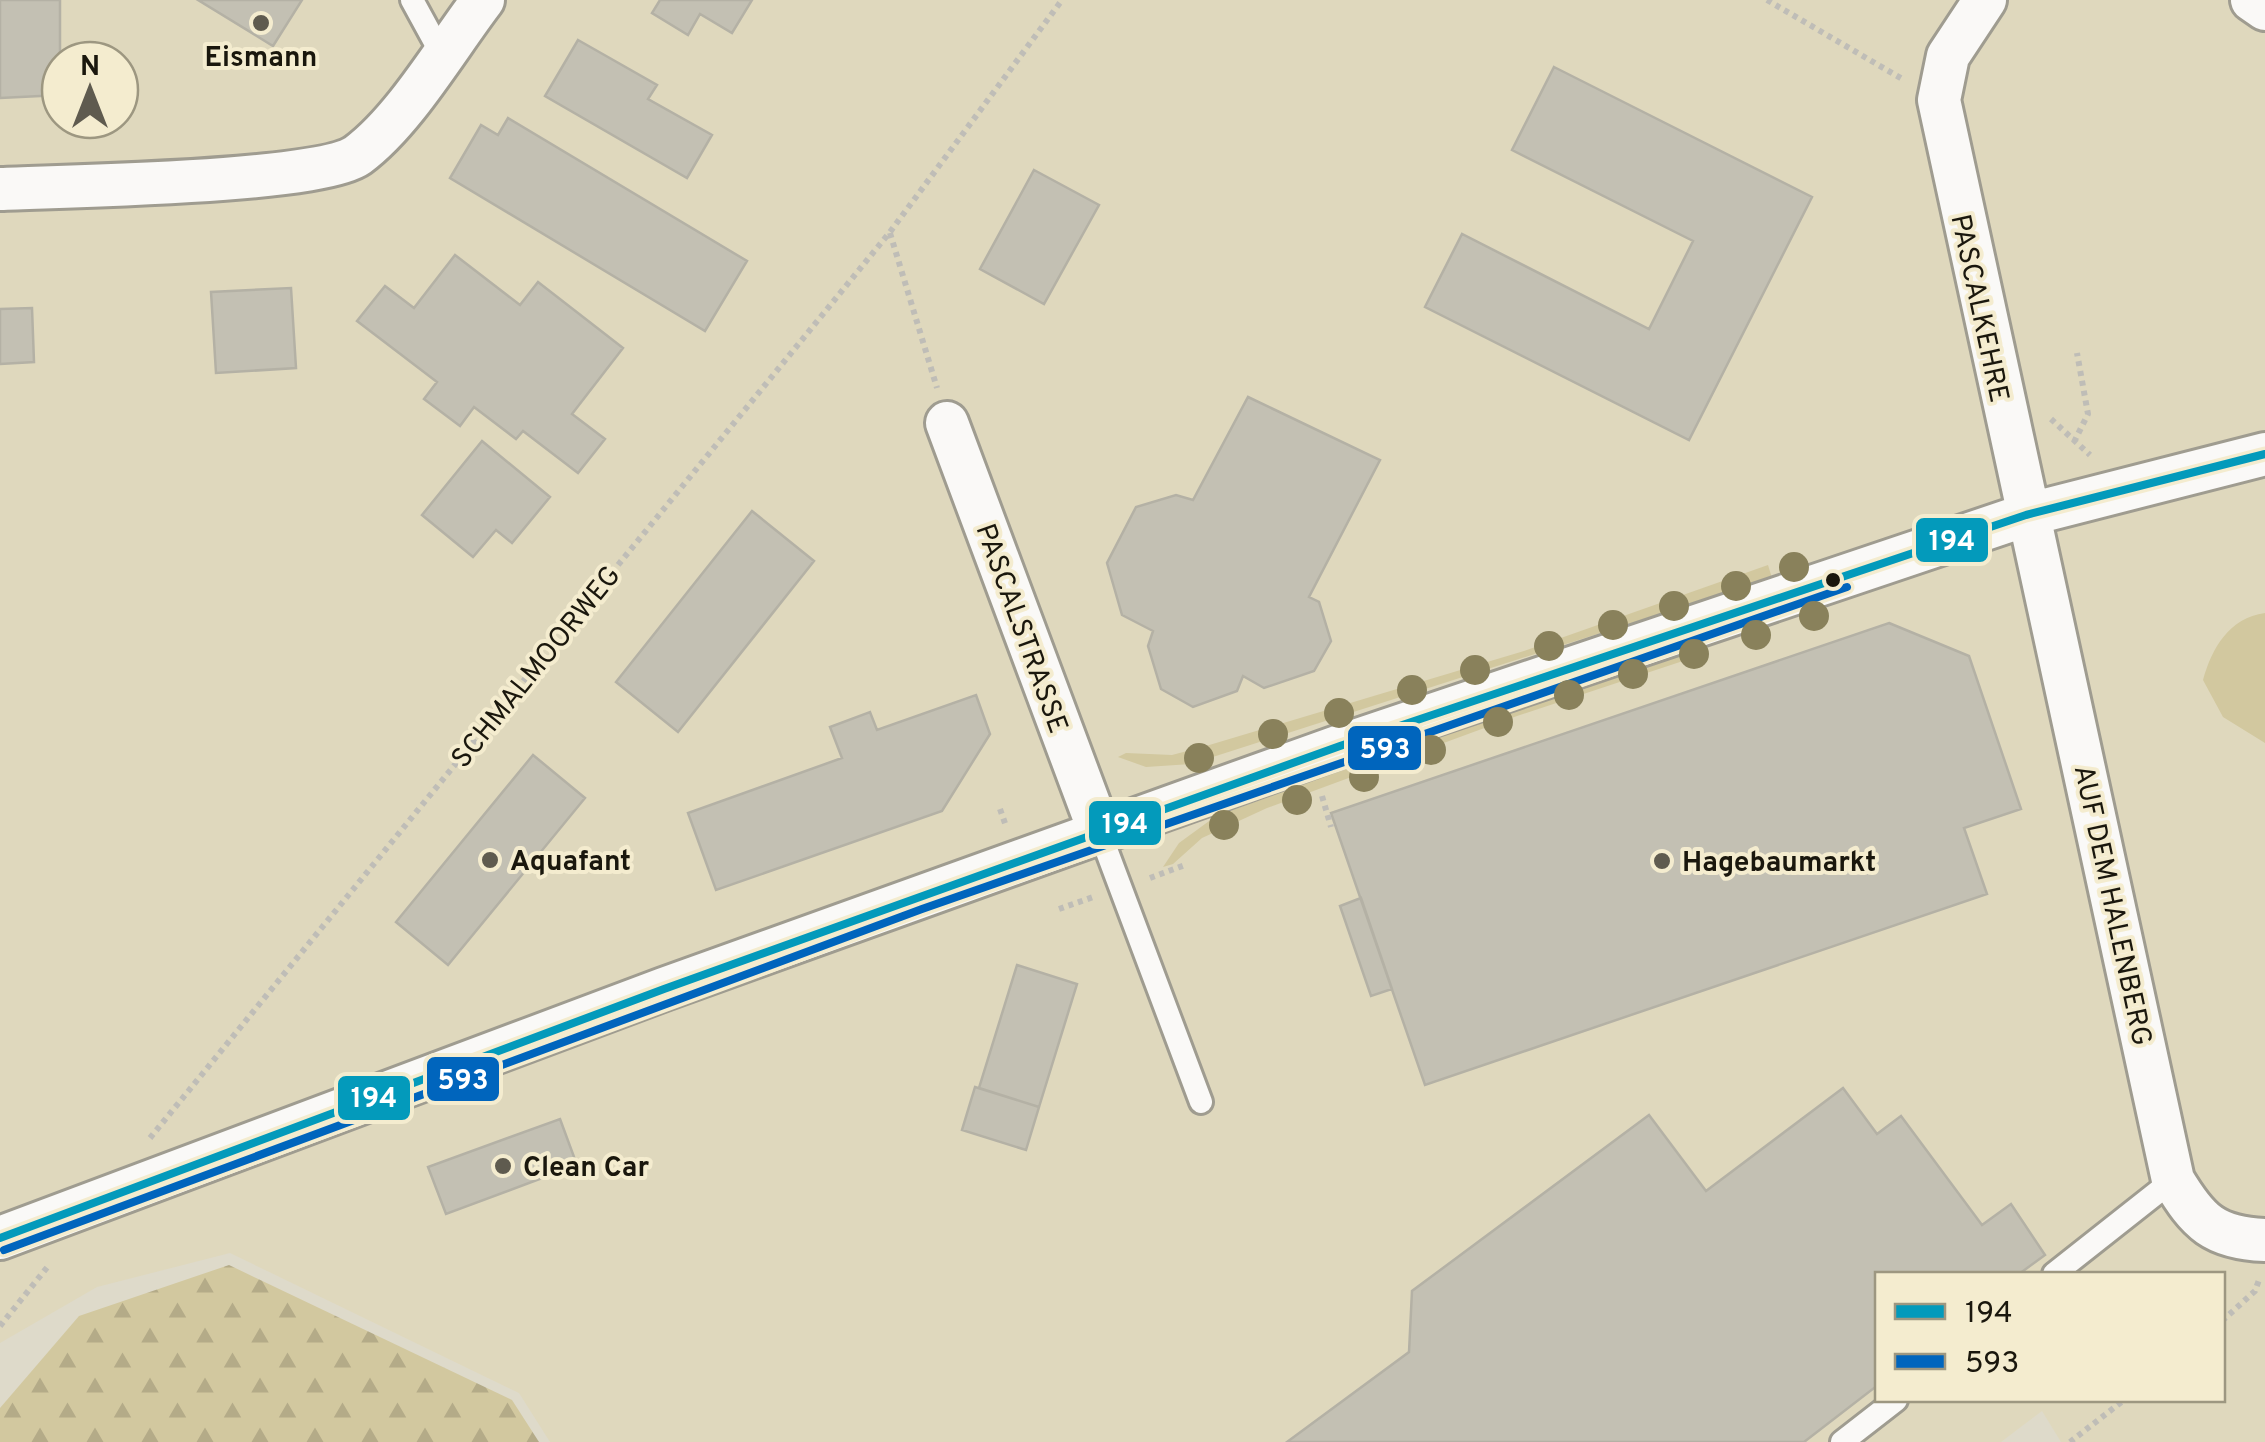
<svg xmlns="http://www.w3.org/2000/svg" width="2265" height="1442" font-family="Overpass,sans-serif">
  <defs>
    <pattern id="forest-firs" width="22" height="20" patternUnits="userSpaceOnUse" patternTransform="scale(2.5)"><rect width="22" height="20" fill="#d2c89f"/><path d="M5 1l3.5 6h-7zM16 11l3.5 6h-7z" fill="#b4ab88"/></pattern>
  </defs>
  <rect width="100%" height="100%" fill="#dedaca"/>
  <path fill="#dfd8bd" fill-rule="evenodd" d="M0 0H2265V1442H2061L2042 1411 2001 1442H550L519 1393 230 1253 97 1287 0 1343ZM60 60H120V120H60ZM1878 1274H2222V1400H1878Z"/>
  <path fill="#d2c89f" d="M1768 565 1772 578 1191 764 1146 767 1118 757 1126 753 1172 755 1206 746 1524 651Z
    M2265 613V743L2223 717 2203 680C2212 648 2229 618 2265 613Z
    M1699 641 1704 654 1517 716 1267 808 1202 838 1173 864 1163 867 1179 843 1216 816Z"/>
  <path fill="url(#forest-firs)" d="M229 1265 512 1400 539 1442H0V1408L79 1316Z"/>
  <path fill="#c3c0b3" stroke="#b4b1a5" stroke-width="2.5" d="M0 0H60V95L0 98Z
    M198 0H302L273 46Z
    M660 0H752L732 33 700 14 688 35 652 13Z
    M578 40 657 85 648 99 712 135 687 178 545 96Z
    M1554 67 1812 197 1689 440 1425 307 1462 234 1649 329 1693 241 1512 150Z
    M508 118 747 261 705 331 450 178 481 125 498 135Z
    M1034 170 1099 205 1044 304 980 269Z
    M455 255 520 305 538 282 623 348 572 414 605 439 578 473 523 431 516 439 474 407 460 426 424 399 437 382 357 321 385 286 414 308Z
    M291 288 296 368 216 373 211 292Z
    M32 308 34 362 0 364V309Z
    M1248 397 1380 460 1309 597 1319 602 1331 641 1314 671 1264 688 1243 676 1237 691 1193 707 1161 689 1148 646 1153 631 1122 615 1107 563 1136 507 1176 495 1193 500Z
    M482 441 550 497 512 543 496 530 473 557 422 515Z
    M752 511 814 561 678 732 616 682Z
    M1889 623 1969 656 2021 809 1964 828 1987 894 1425 1085 1331 813Z
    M976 695 990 734 942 811 716 890 688 813 842 758 830 727 870 712 877 730Z
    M533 755 585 798 448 965 396 922Z
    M1361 898 1392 989 1371 996 1340 906Z
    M1017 965 1077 984 1039 1107 979 1088Z
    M975 1087 1039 1107 1026 1150 962 1130Z
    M1843 1088 1877 1134 1901 1116 1982 1225 2011 1204 2045 1255 2019 1274H1878V1385L1804 1442H1287L1409 1352 1412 1291 1649 1115 1706 1191Z
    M560 1119 577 1165 446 1214 428 1167Z"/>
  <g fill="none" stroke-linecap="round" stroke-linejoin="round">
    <g stroke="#9f9c90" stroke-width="28">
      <path id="lane" d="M412 0 442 55
        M1100 833 1201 1102
        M2054 1274 2173 1180
        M1842 1442 1896 1400"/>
    </g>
    <g stroke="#9f9c90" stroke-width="48">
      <path id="street" d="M1985 0 1948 56 1939 100 2173 1180C2198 1222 2214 1238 2265 1240
        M2252 0 2265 9
        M0 189C63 186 319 183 358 155 405 120 447 47 483 0
        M947 423 1100 833
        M0 1238 664 989 1340 746 2026 515 2265 454"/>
    </g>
    <path stroke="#bfbdb7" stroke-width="6" stroke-dasharray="5 5" stroke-linecap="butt" d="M1767 0 1904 80
      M890 233 937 388
      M2051 419 2090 455
      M2074 442 2088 414 2077 353
      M1322 796 1331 827
      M1000 809 1006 826
      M1150 878 1185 865
      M1059 909 1096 896
      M150 1138 890 232 1062 0
      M2222 1321 2255 1291 2260 1277
      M0 1326 49 1265
      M2070 1442 2124 1400"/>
    <use href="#lane" stroke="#faf9f7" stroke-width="22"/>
    <use href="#street" stroke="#faf9f7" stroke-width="42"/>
    <g stroke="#f4eccf" stroke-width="15">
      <path id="bus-1" d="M0 1238 664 989 1340 746 2026 515 2265 454"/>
    </g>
    <g stroke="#f4eccf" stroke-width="15">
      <path id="bus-2" d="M4 1250 922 909 1847 587"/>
    </g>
    <use href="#bus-1" stroke="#039abb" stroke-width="8"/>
    <use href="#bus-2" stroke="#0065bd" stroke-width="8"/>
  </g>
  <g fill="#89815b">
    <circle cx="1794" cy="567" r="15"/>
    <circle cx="1736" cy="586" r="15"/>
    <circle cx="1674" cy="606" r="15"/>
    <circle cx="1814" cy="616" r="15"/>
    <circle cx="1613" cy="625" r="15"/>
    <circle cx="1756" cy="635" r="15"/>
    <circle cx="1549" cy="646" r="15"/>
    <circle cx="1694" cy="654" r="15"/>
    <circle cx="1475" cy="670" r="15"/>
    <circle cx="1633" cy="674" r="15"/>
    <circle cx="1412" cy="690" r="15"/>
    <circle cx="1569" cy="695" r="15"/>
    <circle cx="1339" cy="713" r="15"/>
    <circle cx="1498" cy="722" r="15"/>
    <circle cx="1273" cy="734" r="15"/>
    <circle cx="1431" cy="750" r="15"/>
    <circle cx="1199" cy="758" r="15"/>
    <circle cx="1364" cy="777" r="15"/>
    <circle cx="1297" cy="800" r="15"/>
    <circle cx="1224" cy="825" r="15"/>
  </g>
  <g fill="#5f5b4f" stroke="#f4eccf" stroke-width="4">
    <circle cx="261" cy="23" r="10"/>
    <circle cx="490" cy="860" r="10"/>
    <circle cx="1662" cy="861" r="10"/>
    <circle cx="503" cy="1166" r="10"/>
  </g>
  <circle fill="#1a170d" stroke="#f4eccf" stroke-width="4" cx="1833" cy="580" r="9"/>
  <g text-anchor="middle" stroke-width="8" stroke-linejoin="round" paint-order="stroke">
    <g font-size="28" font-weight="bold" fill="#1a170d" stroke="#f4eccf" text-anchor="start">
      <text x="261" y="66" text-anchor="middle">Eismann</text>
      <text x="510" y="870">Aquafant</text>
      <text x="1682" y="871">Hagebaumarkt</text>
      <text x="523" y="1176">Clean Car</text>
    </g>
    <g font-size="28" fill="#1a170d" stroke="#f4eccf">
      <text transform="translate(1981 308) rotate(78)" y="10">PASCALKEHRE</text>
      <text transform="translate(1023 628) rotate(70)" y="10">PASCALSTRASSE</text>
      <text transform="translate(535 666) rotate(-51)" y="10">SCHMALMOORWEG</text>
      <text transform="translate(2114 905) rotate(78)" y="10">AUF DEM HALENBERG</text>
    </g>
  </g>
  <g stroke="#f4eccf" stroke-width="4">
    <rect x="1914" y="516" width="76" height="48" rx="10" fill="#039abb"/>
    <rect x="1346" y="724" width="77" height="48" rx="10" fill="#0065bd"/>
    <rect x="1087" y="799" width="76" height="48" rx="10" fill="#039abb"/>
    <rect x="425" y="1055" width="76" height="48" rx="10" fill="#0065bd"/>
    <rect x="336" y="1074" width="76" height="48" rx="10" fill="#039abb"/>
  </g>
  <g font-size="28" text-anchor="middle" font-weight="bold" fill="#fff">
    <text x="1952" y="550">194</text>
    <text x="1385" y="758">593</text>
    <text x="1125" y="833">194</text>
    <text x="463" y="1089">593</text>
    <text x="374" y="1107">194</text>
  </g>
  <rect x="1875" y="1272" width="350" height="130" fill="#f4eccf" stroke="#9d9781" stroke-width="2.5"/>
  <rect x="1895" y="1304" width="50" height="15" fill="#039abb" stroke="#9d9781" stroke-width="2.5"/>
  <text x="1965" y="1322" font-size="30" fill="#1a170d">194</text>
  <rect x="1895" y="1354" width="50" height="15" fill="#0065bd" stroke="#9d9781" stroke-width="2.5"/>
  <text x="1965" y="1372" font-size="30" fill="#1a170d">593</text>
  <g transform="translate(90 90)"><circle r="48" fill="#f4eccf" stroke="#9d9781" stroke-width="2.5"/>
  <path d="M0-8L18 38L0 25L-18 38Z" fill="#5f5b4f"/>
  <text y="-15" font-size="28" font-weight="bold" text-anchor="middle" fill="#1a170d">N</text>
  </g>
</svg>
